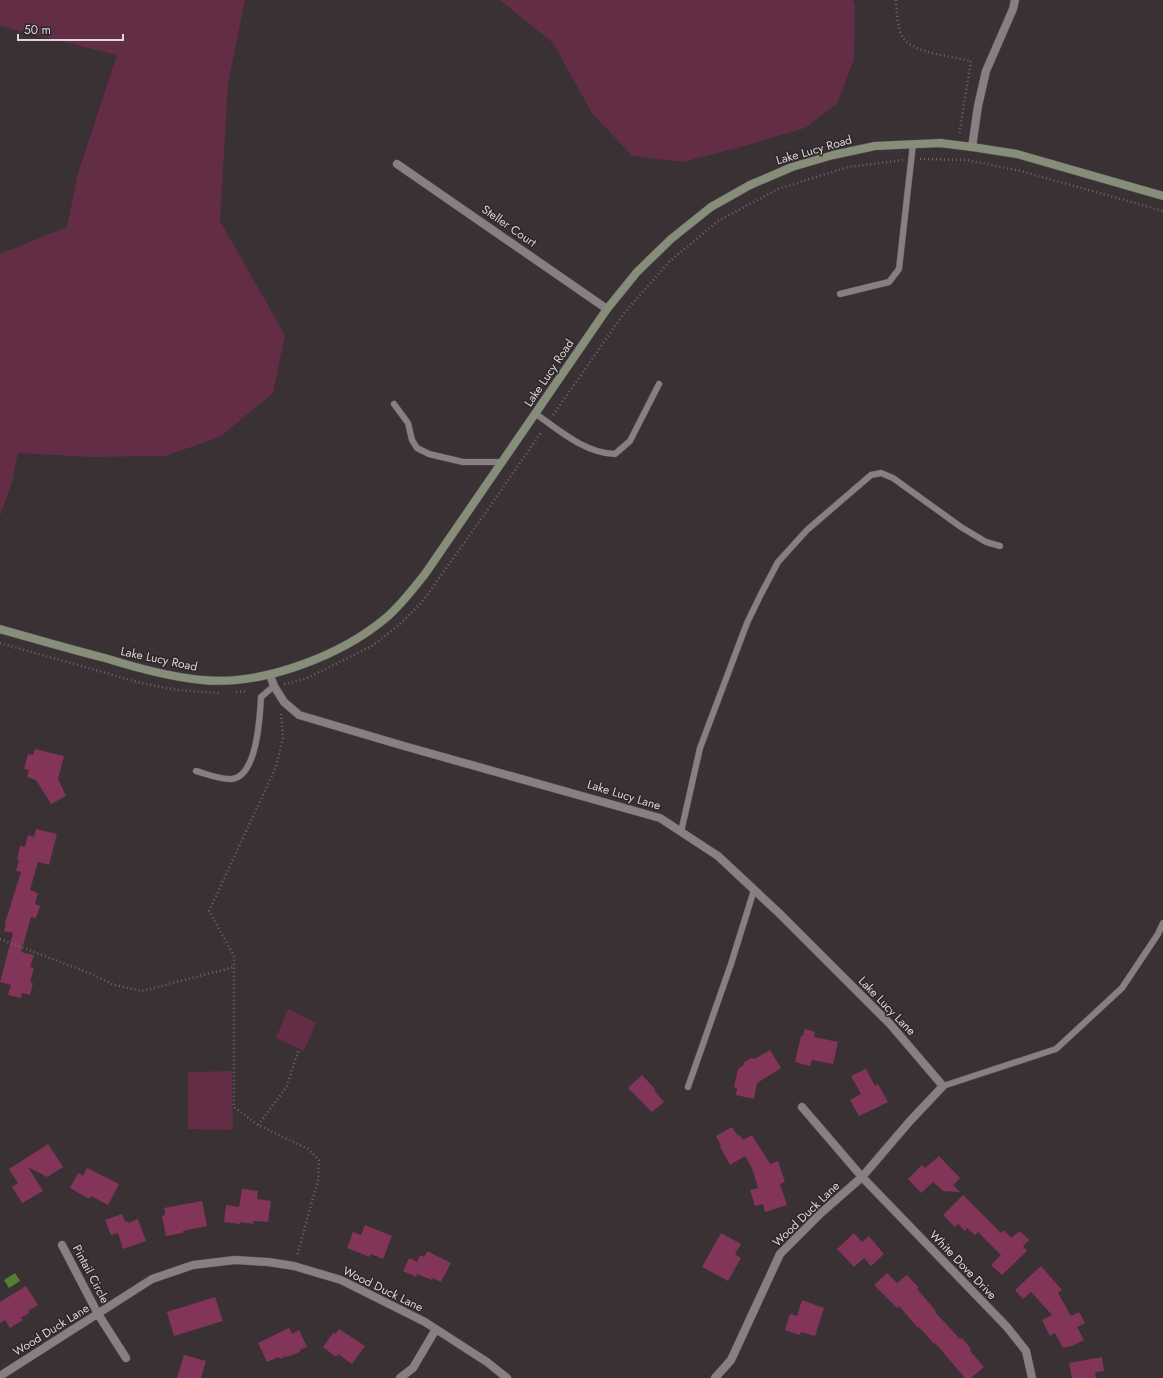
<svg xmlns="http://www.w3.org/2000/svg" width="1163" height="1378" font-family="Jost,sans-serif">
  <rect width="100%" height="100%" fill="#393134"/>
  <path fill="#632d45" d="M0 0H245L228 83 220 221 285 335 273 393 220 437 165 456 91 457 18 453 12 482 0 516V254L67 227 78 173 117 55 0 26Z
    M500 0H853L855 6 854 59 837 104 805 128 737 148 683 162 632 156 592 113 553 43Z
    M288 1009 316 1023 304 1051 276 1038Z
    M232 1071 233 1130 188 1129V1072Z"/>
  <path fill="#537e34" d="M15 1273 20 1281 9 1288 4 1280Z"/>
  <path fill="#833559" d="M35 749 64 756 58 779 66 796 51 804 36 780 27 777 29 770 24 769 28 754 33 755Z
    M36 829 57 834 49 865 38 862 30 890 38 893 35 904 40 906 36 918 31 917 21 952 34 955 30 967 34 968 30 982 33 983 30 995 22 993 21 998 8 995 11 985 0 982 13 933 4 931 6 924 5 923 21 872 16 871 19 860 17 859 20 846 25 847 28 835 34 837Z
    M805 1029 815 1032 814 1037 838 1042 833 1064 812 1060 810 1066 795 1062 801 1036H803Z
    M770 1050 781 1068 757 1083 754 1099 736 1095 737 1088 734 1087 738 1069 743 1066 744 1062 751 1058 755 1059Z
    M866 1069 875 1086 878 1084 888 1102 859 1116 850 1100 861 1094 851 1076Z
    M642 1075 655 1089 654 1090 664 1102 652 1112 628 1088Z
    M732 1127 738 1136 740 1135 743 1140 752 1135 770 1164 778 1161 785 1182 780 1184 787 1205 765 1212 763 1204 755 1206 750 1190 758 1188 752 1168 745 1156 730 1165 720 1147 721 1146 716 1136Z
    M48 1144 63 1167 47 1177 28 1167 43 1191 22 1203 12 1187 18 1183 9 1169Z
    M939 1156 960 1178 953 1185 960 1192 943 1191 933 1182 921 1193 908 1179 922 1165 925 1168Z
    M87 1168 119 1184 108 1205 91 1196 89 1199 70 1188 78 1173 83 1176Z
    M242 1189 258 1191 257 1199 271 1201 268 1222 253 1221V1224L240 1222V1224L224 1222 226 1205 239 1207Z
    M963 1195 1001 1233 1004 1230 1011 1238 1020 1231 1029 1240 1023 1246 1027 1251 1002 1275 991 1265 1001 1255 978 1232 975 1235 967 1228 965 1231 958 1224 955 1227 943 1215Z
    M202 1201 207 1226 183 1231V1233L166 1236 162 1216 165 1215 164 1208Z
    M122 1214 125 1222 127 1221 128 1223 138 1219 146 1241 123 1249 118 1233 111 1235 105 1220Z
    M365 1225 392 1236 383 1259 371 1254 370 1257 347 1248 353 1232 361 1235Z
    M721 1233 741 1244 735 1254 741 1258 728 1281 702 1267Z
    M854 1233 862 1242 869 1236 884 1254 871 1266 864 1258 854 1267 837 1249Z
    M427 1252H429L451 1263 441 1282 433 1278 432 1280 417 1274 416 1277 403 1271 409 1258 417 1262 420 1255 424 1257Z
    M1041 1266 1062 1290 1058 1293 1071 1316 1079 1312 1085 1323 1077 1327 1084 1340 1072 1346 1063 1348 1055 1333 1050 1336 1042 1320 1052 1315 1031 1292 1023 1299 1015 1290Z
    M887 1273 897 1283 907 1275 919 1288 917 1289 936 1311 935 1312 960 1339 962 1338 971 1349 970 1351 984 1367 971 1378H965L935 1343 934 1344 919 1327 918 1328 899 1306 897 1308 874 1285Z
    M26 1286 38 1305 28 1311 29 1313 21 1318 23 1320 10 1328 5 1320 0 1323V1302Z
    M215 1297 223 1321 174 1336 167 1312Z
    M802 1300 824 1308 815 1336 801 1332 800 1335 785 1330 790 1314 797 1316Z
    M289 1328 292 1334 299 1330 307 1347 300 1350V1352L287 1357V1356L280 1359 279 1357 267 1362 258 1343Z
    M339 1329 365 1346 352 1364 338 1354 336 1357 323 1347 333 1333 335 1334Z
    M184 1355 206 1361 201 1378H177Z
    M1102 1357 1104 1371 1095 1372 1096 1378H1072L1069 1363Z"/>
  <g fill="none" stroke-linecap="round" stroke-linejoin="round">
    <g stroke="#554e51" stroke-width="7">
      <path id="lane" d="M840 294 889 282 899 269 913 144
        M394 404 408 423 412 440 417 448 429 454 463 462H503
        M536 414C560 431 585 453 615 454L630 441 659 384
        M196 771C207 774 220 780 232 779 257 776 260 717 261 697L274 686
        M681 832 700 748 747 623 761 594 778 562 807 530 871 475 881 473 893 478 961 527 986 542 1000 546
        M943 1086 1056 1049 1122 988 1158 934 1163 923
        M688 1087 731 964 754 890"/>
    </g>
    <g stroke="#554e51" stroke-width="9">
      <path id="street" d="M972 147 978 106 986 71 1013 9 1015 0
        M397 164 607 309
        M270 675 274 686 284 702 299 715 404 746 660 818 718 856 780 914 890 1024 943 1086 910 1121 862 1177 821 1213 780 1254 731 1360 715 1378
        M802 1107 862 1177 1007 1327 1026 1351 1032 1378
        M62 1245 98 1314 126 1358
        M0 1376 152 1279 193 1265 235 1260 268 1262 294 1266 341 1280 425 1322 487 1362 507 1378
        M400 1378 413 1368 436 1329"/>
    </g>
    <g stroke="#554e51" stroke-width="9">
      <path id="secondary" d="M0 629C35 639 70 649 105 658 137 668 169 677 202 680 262 686 341 656 387 617 401 605 413 589 425 574L607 309 637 272 671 239 711 207 750 185 792 167 833 155 875 146 940 143 972 147 1017 154 1163 196"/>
    </g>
    <path stroke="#6e676a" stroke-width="2.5" stroke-dasharray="1 3" stroke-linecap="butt" d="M896 0C897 12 897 30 904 39 915 53 953 57 971 61L959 135
      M920 159 967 160 1021 171 1163 211
      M553 415 625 312 669 262 718 221 778 189 848 167 903 160
      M0 643 141 683 178 690 219 693
      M284 684 305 679 372 646 399 625 422 602 482 518 542 431
      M236 692 247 691
      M281 714 283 738 276 767 209 911 234 956V1107L258 1125 308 1149 319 1160 318 1180 297 1256
      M0 939 89 973 114 985 142 991 234 967
      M258 1125 286 1088 299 1049"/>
    <use href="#lane" stroke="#897f83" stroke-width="6"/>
    <use href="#street" stroke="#897f83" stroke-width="8"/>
    <use href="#secondary" stroke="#868d78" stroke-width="8"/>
  </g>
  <g text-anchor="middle" stroke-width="3" stroke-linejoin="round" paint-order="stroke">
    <g font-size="12" fill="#ddd7d9" stroke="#2f272a">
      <text transform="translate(814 150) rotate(-16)" y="4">Lake Lucy Road</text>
      <text transform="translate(509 226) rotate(35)" y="4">Steller Court</text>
      <text transform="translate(549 373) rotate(-56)" y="4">Lake Lucy Road</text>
      <text transform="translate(159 659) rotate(12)" y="4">Lake Lucy Road</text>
      <text transform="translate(624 795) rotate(17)" y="4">Lake Lucy Lane</text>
      <text transform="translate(887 1006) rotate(46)" y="4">Lake Lucy Lane</text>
      <text transform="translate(806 1214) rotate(-44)" y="4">Wood Duck Lane</text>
      <text transform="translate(963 1265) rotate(46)" y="4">White Dove Drive</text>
      <text transform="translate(91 1274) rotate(62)" y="4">Pintail Circle</text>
      <text transform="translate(383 1289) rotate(26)" y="4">Wood Duck Lane</text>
      <text transform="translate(51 1330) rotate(-32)" y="4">Wood Duck Lane</text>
    </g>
  </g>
  <path d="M18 34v6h105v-6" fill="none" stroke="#ddd7d9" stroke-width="2"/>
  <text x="24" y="34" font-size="12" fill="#ddd7d9" stroke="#2f272a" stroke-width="3" paint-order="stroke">50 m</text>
</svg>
